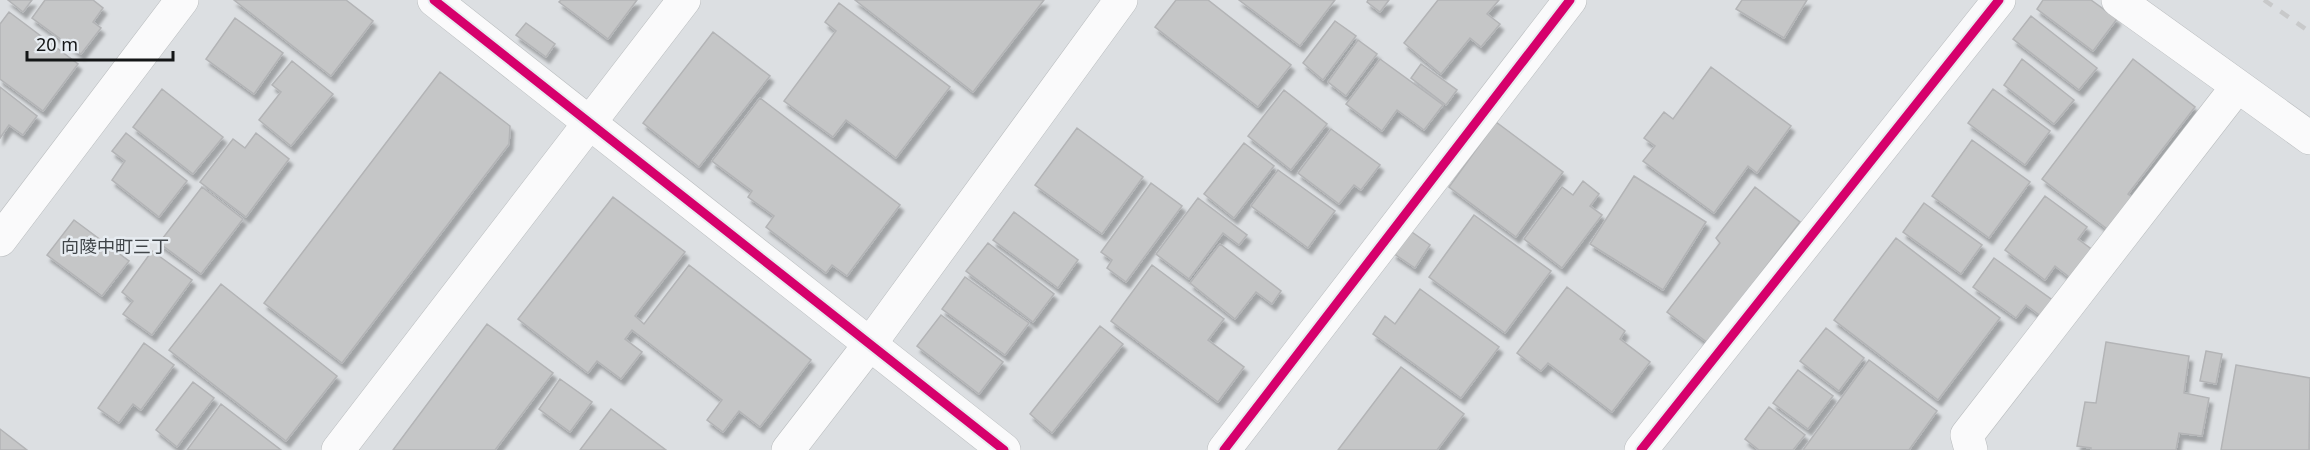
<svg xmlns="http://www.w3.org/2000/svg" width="2310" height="450" font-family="'Noto Sans','Noto Sans JP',sans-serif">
  <defs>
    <filter id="shadow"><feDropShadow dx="3.5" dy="6" stdDeviation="1.5" flood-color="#0004"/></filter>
  </defs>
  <rect width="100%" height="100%" fill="#dcdfe2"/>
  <path fill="#c5c6c7" stroke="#b3b4b6" stroke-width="1.5" filter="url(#shadow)" d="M8 0H32L23 12Z
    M45 0H93L103 8 93 22 101 28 81 54 32 18Z
    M234 0H346L373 21 331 76Z
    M561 0H637L608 39 559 2Z
    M855 0H1044L973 92Z
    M1176 0H1208L1291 65 1258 107 1155 27Z
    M1239 0H1335L1300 46Z
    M1368 0H1389L1380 12 1367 2Z
    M1438 0H1499L1487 14 1500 24 1481 47 1470 38 1441 74 1404 43Z
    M1742 0H1807L1784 38 1736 9Z
    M2043 0H2091L2117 19 2093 51 2037 9Z
    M839 3 950 87 896 158 846 120 833 137 784 101 836 31 825 22Z
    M9 12 78 64 43 111 0 79V24Z
    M2031 16 2097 68 2079 90 2013 39Z
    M235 18 283 53 254 94 206 59Z
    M1335 21 1356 36 1323 80 1303 63Z
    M526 23 555 44 546 57 516 35Z
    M713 32 770 76 699 167 643 123Z
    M1358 40 1377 54 1346 96 1328 82Z
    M1380 59 1443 105 1424 130 1397 110 1382 131 1346 104Z
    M2022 59 2074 100 2054 124 2004 85Z
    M2133 59 2195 107 2128 194 2136 200 2111 232 2042 179Z
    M292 61 333 94 291 146 259 120 281 92 272 85Z
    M1421 64 1457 90 1446 105 1411 78Z
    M1711 67 1791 126 1757 173 1748 166 1714 213 1643 161 1655 146 1644 138 1664 112 1673 119Z
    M440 72 510 126 509 144 342 363 264 303Z
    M0 87 37 116 23 135 9 125 0 138Z
    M162 89 223 137 193 174 133 127Z
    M1993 89 2050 131 2025 165 1968 123Z
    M1284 90 1327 124 1291 170 1248 136Z
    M760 98 900 205 847 276 832 265 826 273 766 227 774 216 748 197 752 191 712 161Z
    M1496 122 1563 172 1516 237 1449 187Z
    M1077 128 1143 177 1102 234 1035 185Z
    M1331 129 1380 165 1361 190 1354 185 1339 204 1298 173Z
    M126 133 187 181 159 217 112 180 125 161 112 151Z
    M256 133 289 159 246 217 200 182 233 139 245 148Z
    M1972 140 2030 182 1989 238 1932 196Z
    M1244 143 1274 166 1234 218 1204 194Z
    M1278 170 1335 211 1308 248 1251 206Z
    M1634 176 1706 222 1663 290 1590 244Z
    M1583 181 1599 194 1590 206 1602 215 1562 268 1524 239 1562 187 1573 195Z
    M1151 183 1182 206 1126 282 1107 268 1112 260 1101 252Z
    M202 187 243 219 201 274 159 243Z
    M1755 187 1800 222 1708 343 1667 312 1720 243 1716 238Z
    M2045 196 2087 227 2078 239 2094 251 2073 280 2055 266 2045 280 2005 250Z
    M613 197 685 252 635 316 644 324 689 265 811 360 760 427 739 411 723 432 707 420 722 400 632 330 625 339 642 352 621 379 597 361 588 373 518 319Z
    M1198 198 1247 235 1239 245 1223 233 1189 279 1156 254Z
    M1924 203 1982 245 1961 274 1903 232Z
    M1014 212 1078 260 1058 288 993 240Z
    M1474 215 1551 271 1505 333 1429 277Z
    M74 220 129 261 102 296 47 255Z
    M1409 230 1430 245 1415 268 1393 253Z
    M1896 238 2000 318 1938 400 1834 320Z
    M988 243 1054 294 1033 322 966 271Z
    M1220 244 1281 291 1272 304 1256 292 1235 319 1190 283Z
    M152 251 192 280 152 335 123 314 133 301 122 292Z
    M1994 258 2058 304 2046 320 2026 305 2016 318 1973 287Z
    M1152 265 1224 319 1208 340 1244 367 1218 402 1111 321Z
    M965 277 1029 323 1005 355 942 309Z
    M221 284 337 376 286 441 169 350Z
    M1567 287 1625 331 1620 339 1650 362 1612 412 1548 363 1541 371 1517 353Z
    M1420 289 1499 347 1461 398 1373 334 1385 316 1395 324Z
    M941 315 1003 362 979 394 917 346Z
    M487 324 553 373 495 450H393Z
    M1100 326 1123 344 1052 433 1030 414Z
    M1826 328 1864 358 1839 391 1800 361Z
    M2106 342 2189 356 2184 393 2209 398 2202 436 2179 433 2176 450H2091V448L2077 446 2085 402 2096 403Z
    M144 343 174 365 141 410 133 404 119 423 98 408Z
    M2206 351 2222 354 2216 384 2200 381Z
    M1869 360 1937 411 1909 450H1803Z
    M2236 365 2310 378 2309 450H2221Z
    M1401 367 1464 414 1437 450H1338Z
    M1798 370 1833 396 1808 429 1773 403Z
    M560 379 592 402 570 432 539 409Z
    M193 382 214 398 177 447 156 430Z
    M221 404 281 450H187Z
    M1769 407 1805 435 1793 450H1759L1745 439Z
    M611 409 666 450H580Z
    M0 429 27 450H0Z"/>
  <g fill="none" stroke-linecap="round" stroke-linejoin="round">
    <g stroke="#b9bcbe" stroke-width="34">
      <path id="street" d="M2118 0 2310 138
        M0 240 182 0
        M788 450 870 344 1121 0
        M1224 450 1570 0
        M1641 450 1999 0
        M1971 450 1967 435 2237 87"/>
    </g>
    <g stroke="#b9bcbe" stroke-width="34">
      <path id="secondary" d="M434 0 1004 450
        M338 450 684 0"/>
    </g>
    <use href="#street" stroke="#fafafb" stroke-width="33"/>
    <use href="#secondary" stroke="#fafafb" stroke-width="33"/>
    <path stroke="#c8c9ca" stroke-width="4.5" stroke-dasharray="10 10" stroke-linecap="butt" d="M2264 0 2310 32"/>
    <g stroke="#e7ecf1" stroke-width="13">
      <path id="cycleway" d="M434 0 1004 450
        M1224 450 1570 0
        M1641 450 1999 0"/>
    </g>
    <use href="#cycleway" stroke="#d6006c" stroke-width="9"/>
  </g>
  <g text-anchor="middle" stroke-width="5" stroke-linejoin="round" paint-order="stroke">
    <g font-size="18" fill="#41464a" stroke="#e7ecf1">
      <text x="115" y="253">向陵中町三丁</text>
    </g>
  </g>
  <path d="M27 51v9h146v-9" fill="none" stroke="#141617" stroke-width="3"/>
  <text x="36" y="51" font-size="18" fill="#141617" stroke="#e7ecf1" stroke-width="4.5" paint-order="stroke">20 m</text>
</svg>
